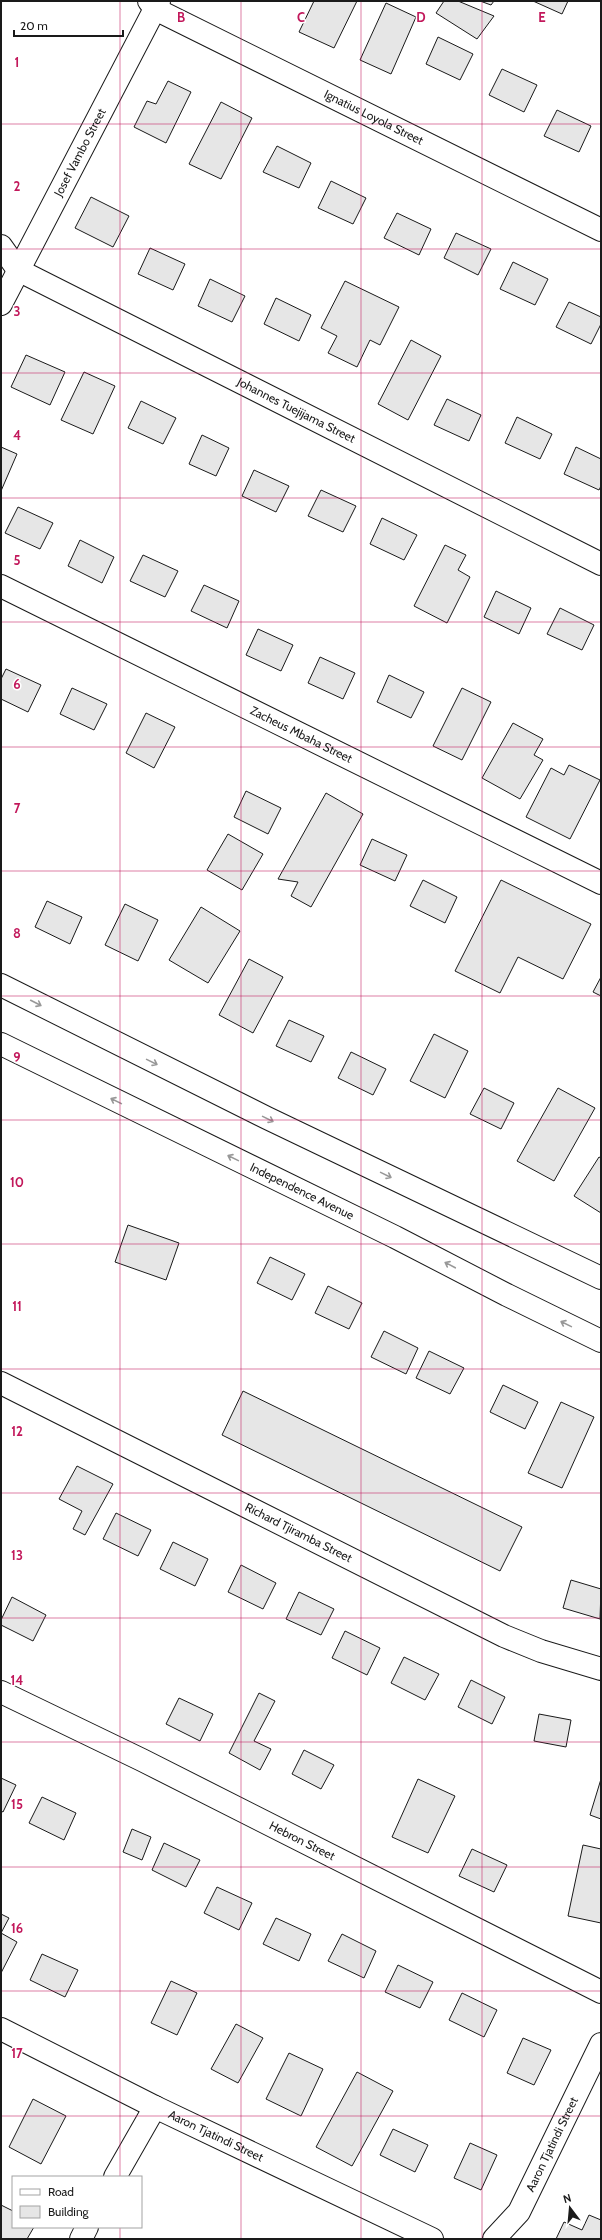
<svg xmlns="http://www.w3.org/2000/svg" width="602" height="2240" font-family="Cabin,sans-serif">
  <rect width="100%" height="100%" fill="#fff"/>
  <path fill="#e6e6e6" stroke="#1a1a1a" d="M314 1H357L334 48 299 32Z
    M444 1H458L494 16 477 39 436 13Z
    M480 1H494L491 5Z
    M533 1H568L562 14Z
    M386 3 416 17 391 74 360 60Z
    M438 37 473 54 460 80 426 64Z
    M502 69 537 85 524 112 489 95Z
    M168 81 191 92 166 143 134 127 147 101 156 104Z
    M221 102 252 118 221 179 189 164Z
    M557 110 591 126 579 152 544 136Z
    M277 146 311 163 299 188 263 172Z
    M331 181 366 198 353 224 318 208Z
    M91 197 129 216 113 247 75 228Z
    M397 213 431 229 419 255 384 238Z
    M456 233 491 249 478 275 444 258Z
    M150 248 185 264 173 290 138 274Z
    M513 262 548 279 535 305 500 289Z
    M210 279 245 296 232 322 198 306Z
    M345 281 399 307 380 345 370 340 357 367 328 353 337 336 321 328Z
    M276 298 311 315 299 341 264 324Z
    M569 302 601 317V324L591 344 556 327Z
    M411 340 441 356 408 420 378 404Z
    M26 355 65 372 50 405 11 387Z
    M84 372 115 386 93 434 61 420Z
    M447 399 481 415 469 441 434 425Z
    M141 401 176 418 163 444 128 428Z
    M517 417 552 434 540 459 505 443Z
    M202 435 229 448 216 476 189 464Z
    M1 447 17 454 1 491Z
    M576 447 601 459V486L599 490 564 474Z
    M254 470 289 486 276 512 242 496Z
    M321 490 356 506 343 532 308 516Z
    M18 507 53 523 40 549 5 533Z
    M382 518 417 535 404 560 370 544Z
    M80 540 114 557 102 583 68 566Z
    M445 545 466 555 458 570 470 577 447 623 414 606Z
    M143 555 178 571 165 597 130 581Z
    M204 585 239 601 227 628 191 611Z
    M496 591 531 608 519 634 484 617Z
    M560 608 594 625 582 650 547 634Z
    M258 629 293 645 281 671 246 655Z
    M320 657 355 673 343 699 308 683Z
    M6 669 41 685 28 712 1 699V679Z
    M389 675 424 692 411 718 377 702Z
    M72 688 107 704 94 730 60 714Z
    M462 688 491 702 462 760 433 746Z
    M146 713 175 727 154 768 126 753Z
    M513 723 543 739 534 755 543 760 520 799 482 778Z
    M569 765 600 780 570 839 526 817 551 768 564 775Z
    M246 791 281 808 268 834 234 817Z
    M326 793 363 814 311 907 291 896 298 882 278 879Z
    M228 834 263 854 242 890 207 870Z
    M372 839 407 855 395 881 360 865Z
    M423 880 457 897 445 923 410 906Z
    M501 880 591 924 563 979 518 957 500 993 455 971Z
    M47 901 82 917 70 944 35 927Z
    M125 904 158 920 138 961 105 945Z
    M201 907 240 931 208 983 169 960Z
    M249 959 283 977 253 1033 219 1015Z
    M601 977V996L593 992Z
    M289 1020 324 1036 311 1062 276 1046Z
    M434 1034 468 1051 445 1098 410 1081Z
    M351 1052 386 1069 373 1095 338 1078Z
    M484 1088 514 1103 501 1129 470 1114Z
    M558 1088 595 1108 554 1181 517 1161Z
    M599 1157 601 1158V1213L574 1196Z
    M128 1225 179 1243 166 1280 115 1262Z
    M270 1257 305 1274 292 1300 257 1283Z
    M328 1286 362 1303 349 1329 315 1313Z
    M384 1331 418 1348 406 1374 371 1357Z
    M429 1351 464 1368 450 1394 416 1378Z
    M503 1385 538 1402 525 1429 490 1412Z
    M243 1391 522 1527 500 1571 222 1435Z
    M561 1402 594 1417 562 1488 528 1473Z
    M77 1466 113 1484 85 1535 73 1529 82 1511 59 1499Z
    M116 1513 151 1530 138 1556 103 1539Z
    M173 1542 208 1559 195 1586 160 1569Z
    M241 1565 276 1583 263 1609 228 1592Z
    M571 1580 601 1589 600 1619 563 1608Z
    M299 1592 334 1609 321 1635 286 1619Z
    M12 1597 46 1615 33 1641 1 1625V1620Z
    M345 1631 380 1648 367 1675 332 1658Z
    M404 1657 439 1674 425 1700 391 1683Z
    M471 1680 505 1697 492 1724 458 1707Z
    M259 1693 275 1701 254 1741 271 1749 260 1770 229 1753Z
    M179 1698 213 1714 200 1741 166 1724Z
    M539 1714 571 1720 566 1747 534 1741Z
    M304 1750 334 1765 321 1789 292 1774Z
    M1 1778 16 1785 3 1812 1 1811Z
    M418 1779 455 1796 428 1853 392 1837Z
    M601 1779V1819L590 1815Z
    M42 1797 76 1813 64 1840 29 1823Z
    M132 1829 151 1837 142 1860 123 1852Z
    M164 1843 200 1860 186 1887 152 1870Z
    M583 1845 601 1849V1923L568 1916Z
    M472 1849 507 1865 494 1892 459 1876Z
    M217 1887 252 1903 239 1930 204 1913Z
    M1 1914 9 1918 1 1933Z
    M276 1918 311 1934 299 1961 263 1944Z
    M1 1933 17 1942 1 1973Z
    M342 1934 376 1951 364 1978 328 1961Z
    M42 1954 78 1970 65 1997 30 1980Z
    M398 1965 433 1982 420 2008 385 1992Z
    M171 1981 197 1993 177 2035 151 2023Z
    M462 1993 497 2010 484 2037 449 2020Z
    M236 2024 263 2038 238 2083 211 2069Z
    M523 2038 551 2050 534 2085 507 2073Z
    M289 2053 323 2069 301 2116 266 2099Z
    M357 2072 393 2091 352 2166 316 2147Z
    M33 2099 66 2116 41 2164 9 2147Z
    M393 2129 428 2145 415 2172 380 2155Z
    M470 2143 497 2155 481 2190 454 2178Z
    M1 2205 13 2211V2227H34L27 2239H1Z
    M589 2215 601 2220V2239H556L564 2222 582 2230Z"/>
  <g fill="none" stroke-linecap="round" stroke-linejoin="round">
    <g stroke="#1a1a1a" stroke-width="24">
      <g id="minor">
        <path id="s1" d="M149 1 155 9 601 230"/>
        <path id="s2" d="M1 246 18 270 601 564"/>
        <path id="s3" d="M1 304 159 1"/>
        <path id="s4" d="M1 586 601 883"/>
        <path id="s5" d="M1 1383 504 1636 541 1651 601 1669"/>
        <path id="s6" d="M1 1692 142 1760 601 1992"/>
        <path id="s7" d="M1 2029 155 2107 432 2239"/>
        <path d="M115 2177 155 2107"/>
        <path d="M81 2239 87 2227"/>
        <path id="s8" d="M494 2239 519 2212 601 2044"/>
      </g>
    </g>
    <g stroke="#1a1a1a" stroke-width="24">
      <g id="major">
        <path d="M1 985 267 1118 601 1278"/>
        <path id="s9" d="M1 1044 395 1237 507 1295 601 1341"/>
      </g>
    </g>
    <use href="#minor" stroke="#fff" stroke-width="22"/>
    <use href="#major" stroke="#fff" stroke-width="22"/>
  </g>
  <defs><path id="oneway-shaft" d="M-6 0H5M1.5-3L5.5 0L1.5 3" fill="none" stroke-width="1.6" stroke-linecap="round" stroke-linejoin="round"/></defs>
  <g stroke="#989898">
    <use href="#oneway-shaft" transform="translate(36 1003) rotate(27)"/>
    <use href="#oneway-shaft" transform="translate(152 1062) rotate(26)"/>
    <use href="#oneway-shaft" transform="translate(116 1101) rotate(-154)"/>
    <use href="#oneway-shaft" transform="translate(268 1119) rotate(26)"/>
    <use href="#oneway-shaft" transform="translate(233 1158) rotate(-154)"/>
    <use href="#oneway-shaft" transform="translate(386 1175) rotate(26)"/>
    <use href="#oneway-shaft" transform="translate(450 1265) rotate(-152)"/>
    <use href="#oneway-shaft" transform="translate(566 1324) rotate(-154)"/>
  </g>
  <path fill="none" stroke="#c2185b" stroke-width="1" stroke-opacity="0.55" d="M120 1V2177M241 1V2239M361 1V2239M482 1V2239M1 124H601M1 249H601M1 373H601M1 498H601M1 622H601M1 747H601M1 871H601M1 996H601M1 1120H601M1 1244H601M1 1369H601M1 1493H601M1 1618H601M1 1742H601M1 1867H601M1 1991H601M1 2116H601M120 2227V2239"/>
  <g text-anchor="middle" stroke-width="3" stroke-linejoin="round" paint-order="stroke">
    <g font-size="12" fill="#1a1a1a" stroke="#fff">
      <text dy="4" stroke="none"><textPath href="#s1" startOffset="254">Ignatius Loyola Street</textPath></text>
      <text dy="4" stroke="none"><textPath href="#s3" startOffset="171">Josef Vambo Street</textPath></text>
      <text dy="4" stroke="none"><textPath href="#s2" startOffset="341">Johannes Tuejijama Street</textPath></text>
      <text dy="4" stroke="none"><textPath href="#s4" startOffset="335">Zacheus Mbaha Street</textPath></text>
      <text dy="4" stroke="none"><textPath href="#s9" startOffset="335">Independence Avenue</textPath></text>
      <text dy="4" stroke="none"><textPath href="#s5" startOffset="333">Richard Tjiramba Street</textPath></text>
      <text dy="4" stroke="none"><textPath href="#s6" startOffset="336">Hebron Street</textPath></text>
      <text dy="4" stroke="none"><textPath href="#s7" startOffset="240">Aaron Tjatindi Street</textPath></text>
      <text dy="4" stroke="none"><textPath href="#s8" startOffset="112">Aaron Tjatindi Street</textPath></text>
    </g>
  </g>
  <g font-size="13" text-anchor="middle" font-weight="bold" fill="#c2185b" stroke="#fff" stroke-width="3" stroke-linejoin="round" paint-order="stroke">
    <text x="181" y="22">B</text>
    <text x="301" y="22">C</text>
    <text x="421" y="22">D</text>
    <text x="542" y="22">E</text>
    <text x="17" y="67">1</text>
    <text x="17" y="191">2</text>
    <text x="17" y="316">3</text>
    <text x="17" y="440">4</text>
    <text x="17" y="565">5</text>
    <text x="17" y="689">6</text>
    <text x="17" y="813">7</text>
    <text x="17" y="938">8</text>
    <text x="17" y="1062">9</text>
    <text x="17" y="1187">10</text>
    <text x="17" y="1311">11</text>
    <text x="17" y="1436">12</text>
    <text x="17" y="1560">13</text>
    <text x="17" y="1685">14</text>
    <text x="17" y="1809">15</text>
    <text x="17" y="1933">16</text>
    <text x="17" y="2058">17</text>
  </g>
  <rect width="602" height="2240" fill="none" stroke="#1a1a1a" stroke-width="4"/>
  <rect x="12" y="2176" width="130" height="52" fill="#ffffff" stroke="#a3a3a3"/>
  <rect x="20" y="2189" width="20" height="6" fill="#ffffff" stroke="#a3a3a3"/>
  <text x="48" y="2196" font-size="12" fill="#1a1a1a">Road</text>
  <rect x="20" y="2206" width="20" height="12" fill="#e6e6e6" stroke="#a3a3a3"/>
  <text x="48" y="2216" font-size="12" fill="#1a1a1a">Building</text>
  <g transform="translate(570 2208) rotate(344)" stroke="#ffffff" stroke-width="3" paint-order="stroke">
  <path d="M0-3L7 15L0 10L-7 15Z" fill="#1a1a1a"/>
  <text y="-6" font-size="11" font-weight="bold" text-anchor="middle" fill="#1a1a1a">N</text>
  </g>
  <path d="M14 30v6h109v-6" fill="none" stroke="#1a1a1a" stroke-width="2"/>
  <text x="20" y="30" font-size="12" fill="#1a1a1a" stroke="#ffffff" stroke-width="3" paint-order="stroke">20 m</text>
</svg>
